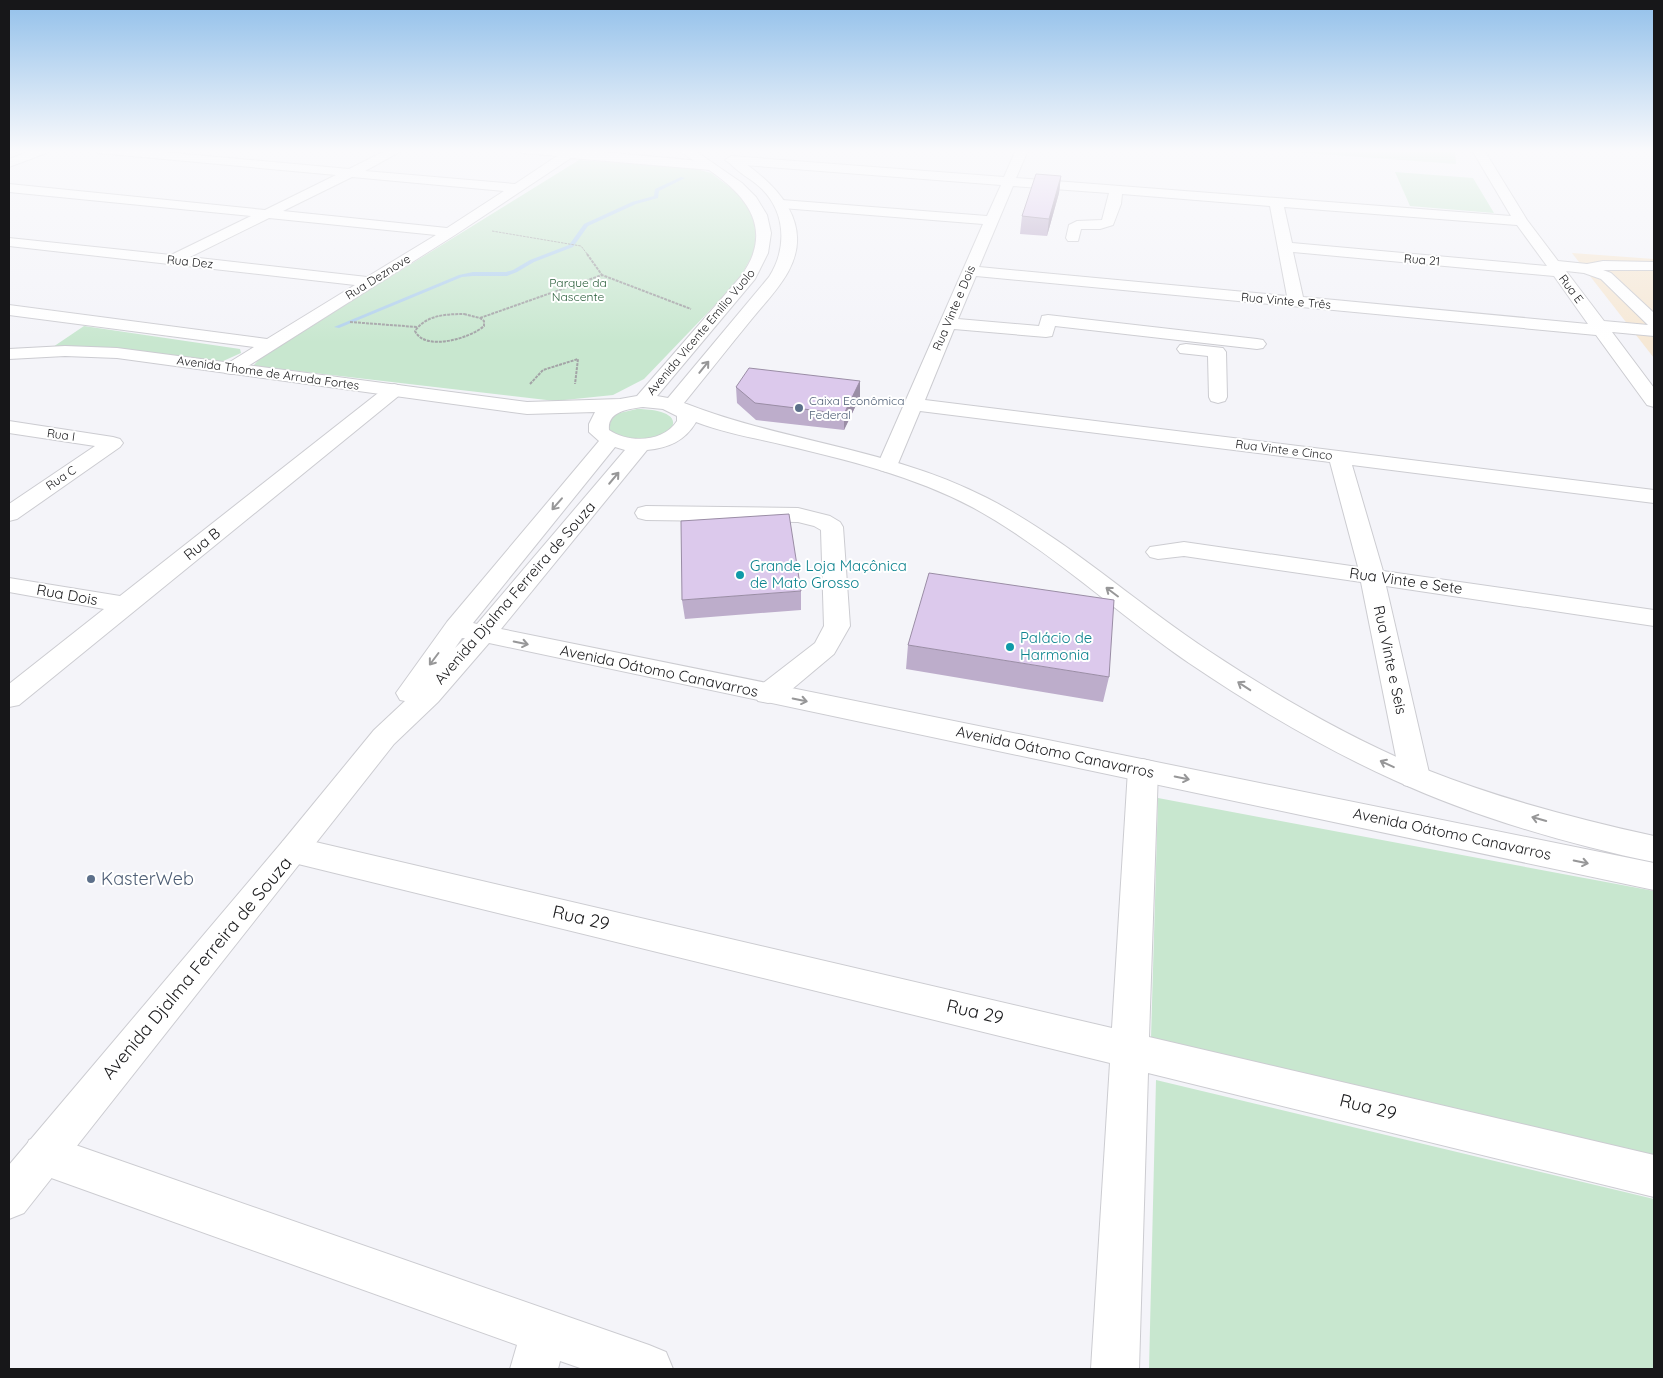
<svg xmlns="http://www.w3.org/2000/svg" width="1663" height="1378" font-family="Quicksand,sans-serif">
  <rect width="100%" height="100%" fill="#f4f4f9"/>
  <path fill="#f6e8d5" d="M1572 253 1654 259V358Z"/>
  <path fill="#c8e7cf" d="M1266 150H1455L1456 164Z
    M579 160 693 168 711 173 744 198 755 220 756 248 739 280 644 379 613 395 555 401 253 366 261 357Z
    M1395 172 1473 178 1494 213 1410 206Z
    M84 326 240 349 241 353 221 362 144 352 50 349Z
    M637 409C647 409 682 411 671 429 669 432 666 435 662 437 652 441 631 440 619 442L603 424 615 414Z
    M1158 798 1654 891V1155L1151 1038Z
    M1156 1080 1654 1199V1369H1149Z"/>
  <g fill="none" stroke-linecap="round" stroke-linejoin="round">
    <path fill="#b2d1ed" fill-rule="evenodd" d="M681 177 685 178 659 191 658 198 636 204 588 226 573 247 534 262 517 272 507 276H473L462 277 339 328 334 327 459 275 473 272H506L513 270 530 260 569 245 584 224 632 202 654 196 655 189Z"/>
    <g stroke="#ccccd1" stroke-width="2">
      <path id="minor" d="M33 150H51L49 152 9 167V159Z
        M93 150H140L349 169 387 150H403L365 171 515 184 557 156 523 153 517 150H581L711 162 717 166 711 170 571 158 455 235 237 373 231 374 225 373 222 369 225 365 254 347 9 315V305L267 339 355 285 9 246V238L171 255 251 216 9 192V184L265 210 336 175 99 153ZM352 177 504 191 447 228 283 211ZM269 218 436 235 367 277 190 257Z
        M1016 150H1028L1016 178 1511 216 1472 150H1484L1527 220 1558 261 1587 264 1603 261 1654 262V270H1603L1611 273 1654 313V336L1612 332 1654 388V407L1647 405 1596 335 976 276 958 319 1039 326 1042 316 1048 315 1257 339 1263 340 1266 344 1263 348 1257 349 1055 326 1052 336 1046 337 954 329 925 400 1654 490V503L1352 465 1383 571 1654 610V626L1386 586 1430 777 1426 785 1415 788 1404 785 1400 777 1361 582 1184 556 1158 559 1150 557 1146 552 1150 547 1184 542 1358 567 1330 462 920 411 897 466 894 470 887 472 880 470 877 466 983 224 782 208 775 204 782 200 987 216 1001 185 731 164 725 160 731 156 1004 177ZM1013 186 1109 193 1102 220 1077 221 1069 225 1066 238 1068 241H1078L1081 229H1100L1113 225 1121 204 1122 194 1270 206 1287 296 979 267ZM1284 207 1517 225 1547 266 1292 243ZM1293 252 1554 276 1588 324 1303 297ZM1566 271 1584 273 1601 279 1648 325 1604 321Z
        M1186 344 1223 348 1226 352 1227 397 1225 401 1218 403 1211 401 1209 397 1208 356 1180 353 1177 349 1180 345Z
        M394 384 401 386 403 390 401 394 19 705 9 707V684L104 609 9 592V578L120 596 387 386Z
        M9 421 113 437 120 439 123 443 120 447 17 519 9 521V504L95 446 9 433Z
        M646 506 798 508 830 516 840 522 843 527 850 626 834 654 778 701 768 703 758 701 754 694 758 687 815 643 824 626 821 530 814 526 798 522 646 520 638 518 635 513 638 508Z
        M1143 759 1154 762 1158 770 1149 1037 1654 1155V1197L1148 1073 1139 1369H1091L1110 1063 294 863 283 859 278 850 283 841 294 837 1112 1028 1128 770 1132 762Z
        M44 1134 649 1345 666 1352 673 1369H583L560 1361 558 1369H510L517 1345 29 1170 23 1155 29 1140Z"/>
    </g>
    <g stroke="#ccccd1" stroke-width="2">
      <path id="major" d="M680 150H694L742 183 756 197 767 215 771 233 768 253 755 279 657 396 668 398 769 277C787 249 786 213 762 189 752 179 738 173 729 162L735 158 739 159C777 185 815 223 788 272 778 290 763 305 751 320 728 348 706 376 684 403 783 442 891 448 987 498 1067 539 1134 602 1209 651 1277 696 1351 739 1427 770 1500 799 1577 819 1654 836V862C1570 845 1472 816 1394 780 1323 748 1254 707 1189 663 1116 613 1051 550 972 507 913 476 848 460 784 445 755 438 724 433 696 422 685 441 668 448 647 450L501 629 1654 863V890L489 643 438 702 394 744 24 1213 9 1219V1165L283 841 374 730 405 701 400 700 396 693 447 622 599 441 589 432V424L595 412 527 414 117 358 65 356 9 359V349L65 346 117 348 527 402 620 399 637 396 743 274C746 268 751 261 753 254 766 216 737 189 709 170 700 164 687 158 680 150ZM643 407 663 409 677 416V421C663 443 628 443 609 430 607 411 629 409 643 407ZM615 447 625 450 477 624 473 623ZM462 638H465L455 648Z"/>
    </g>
    <path stroke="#a3a3a6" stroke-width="1" stroke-dasharray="2.5 1" stroke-linecap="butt" d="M492 231 581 246 588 255"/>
    <path stroke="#a3a3a6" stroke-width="2" stroke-dasharray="3 1" stroke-linecap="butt" d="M587 254 602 275
      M464 314 480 318 484 321V326C471 338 425 352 415 331 426 315 446 314 464 314Z
      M480 318 602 275 691 309
      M350 322 417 327
      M530 384 543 370 578 359 575 384"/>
    <use href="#minor" fill="#fff" fill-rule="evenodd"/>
    <use href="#major" fill="#fff" fill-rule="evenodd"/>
  </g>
  <path fill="#bdadcb" d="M1061 176 1059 193 1047 236 1020 234 1022 216Z
    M860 381V397L844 430 756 420 737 403 736 387Z
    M801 591V610L685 619 682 600Z
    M908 645 1109 677 1103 702 906 669Z"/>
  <path fill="#9a8da5" d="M1061 176 1059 193 1047 236 1049 219Z
    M860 381V397L844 430V414Z"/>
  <path fill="#dcc9ec" stroke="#9a8da5" d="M1036 174 1061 176 1049 219 1022 216Z
    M749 368 860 381 844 414 755 403 736 387Z
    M789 514 801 591 682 600 681 521Z
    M929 573 1114 600 1109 677 908 645Z"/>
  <defs><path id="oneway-shaft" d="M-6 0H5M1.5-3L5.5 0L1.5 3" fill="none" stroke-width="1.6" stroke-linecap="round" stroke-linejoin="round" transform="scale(1.25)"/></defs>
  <g stroke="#979798">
    <use href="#oneway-shaft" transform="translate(704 367) rotate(-51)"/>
    <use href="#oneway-shaft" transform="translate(614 478) rotate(-50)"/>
    <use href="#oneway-shaft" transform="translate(557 504) rotate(131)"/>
    <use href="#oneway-shaft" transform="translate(1112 592) rotate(-143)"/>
    <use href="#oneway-shaft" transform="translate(521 643) rotate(12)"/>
    <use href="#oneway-shaft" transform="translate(434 659) rotate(127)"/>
    <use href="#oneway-shaft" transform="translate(1244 686) rotate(-147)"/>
    <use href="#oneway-shaft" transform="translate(800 700) rotate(12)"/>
    <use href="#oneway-shaft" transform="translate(1387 764) rotate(-155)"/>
    <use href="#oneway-shaft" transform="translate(1182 778) rotate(12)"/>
    <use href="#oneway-shaft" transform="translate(1539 819) rotate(-164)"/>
    <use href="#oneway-shaft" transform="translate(1581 862) rotate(12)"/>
  </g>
  <linearGradient id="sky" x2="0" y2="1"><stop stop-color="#92c0ea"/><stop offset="0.44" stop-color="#fafafc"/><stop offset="1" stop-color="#fafafc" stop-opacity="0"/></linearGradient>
  <rect width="1663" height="343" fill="url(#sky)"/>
  <g fill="#5c6f8a" stroke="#fff" stroke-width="2">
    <circle cx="799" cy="408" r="5"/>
    <circle cx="91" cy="879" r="5"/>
  </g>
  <g fill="#0f9aa8" stroke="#fff" stroke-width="2">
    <circle cx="740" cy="575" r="5"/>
    <circle cx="1010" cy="647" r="5"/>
  </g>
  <g text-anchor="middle" stroke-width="4" stroke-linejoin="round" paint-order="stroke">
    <g font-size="12" fill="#171719" stroke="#fff">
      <text transform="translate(1422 260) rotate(5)" y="4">Rua 21</text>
      <text transform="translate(190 262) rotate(6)" y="4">Rua Dez</text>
      <text transform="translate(378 277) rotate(-32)" y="4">Rua Deznove</text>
      <text transform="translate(1571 289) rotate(53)" y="4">Rua E</text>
      <text transform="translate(1286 301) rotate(5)" y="4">Rua Vinte e Três</text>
      <text transform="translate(954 308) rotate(-67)" y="4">Rua Vinte e Dois</text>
      <text transform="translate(701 332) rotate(-50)" y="4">Avenida Vicente Emilio Vuolo</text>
      <text transform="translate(268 373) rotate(8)" y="4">Avenida Thome de Arruda Fortes</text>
      <text transform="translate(61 435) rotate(8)" y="4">Rua I</text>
      <text transform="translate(1284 450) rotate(7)" y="4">Rua Vinte e Cinco</text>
      <text transform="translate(61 478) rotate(-34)" y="4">Rua C</text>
    </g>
    <g font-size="12" fill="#275c38" stroke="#fff">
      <text x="578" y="287">Parque da<tspan x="578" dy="14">Nascente</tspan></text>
    </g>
    <g font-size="12" fill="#4e5e75" stroke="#fff" text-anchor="start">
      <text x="809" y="405">Caixa Econômica<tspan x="809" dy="14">Federal</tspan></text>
    </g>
    <g font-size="15" fill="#171719" stroke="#fff">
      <text transform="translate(202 544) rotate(-39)" y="5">Rua B</text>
      <text transform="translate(1406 581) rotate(8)" y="5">Rua Vinte e Sete</text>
      <text transform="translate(515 593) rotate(-49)" y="5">Avenida Djalma Ferreira de Souza</text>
      <text transform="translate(67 595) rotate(10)" y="5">Rua Dois</text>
      <text transform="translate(1390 660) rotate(78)" y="5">Rua Vinte e Seis</text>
      <text transform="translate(659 671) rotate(12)" y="5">Avenida Oátomo Canavarros</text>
      <text transform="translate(1055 752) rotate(12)" y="5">Avenida Oátomo Canavarros</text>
      <text transform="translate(1452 834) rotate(12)" y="5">Avenida Oátomo Canavarros</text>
    </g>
    <g font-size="15" fill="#0d838f" stroke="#fff" text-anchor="start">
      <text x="750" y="571">Grande Loja Maçônica<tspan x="750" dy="17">de Mato Grosso</tspan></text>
      <text x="1020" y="643">Palácio de<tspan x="1020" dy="17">Harmonia</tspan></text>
    </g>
    <g font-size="18" fill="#4e5e75" stroke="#fff" text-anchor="start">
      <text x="101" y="885">KasterWeb</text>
    </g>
    <g font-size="18" fill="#171719" stroke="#fff">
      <text transform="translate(581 918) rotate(13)" y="6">Rua 29</text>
      <text transform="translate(197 968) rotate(-50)" y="6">Avenida Djalma Ferreira de Souza</text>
      <text transform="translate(975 1012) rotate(13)" y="6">Rua 29</text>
      <text transform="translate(1368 1107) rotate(14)" y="6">Rua 29</text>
    </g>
  </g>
  <rect width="1663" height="1378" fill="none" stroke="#171719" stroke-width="20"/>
</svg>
